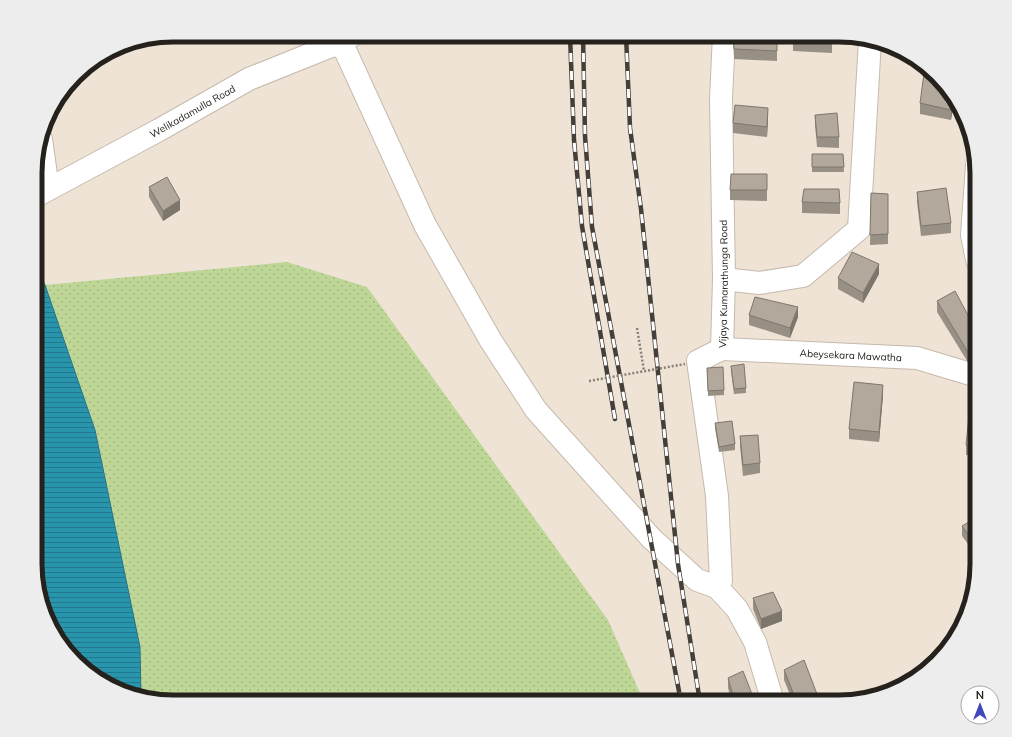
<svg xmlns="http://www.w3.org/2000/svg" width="1012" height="737" font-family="Mulish,sans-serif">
  <defs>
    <pattern id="grass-dots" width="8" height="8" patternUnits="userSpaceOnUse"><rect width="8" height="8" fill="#bfd796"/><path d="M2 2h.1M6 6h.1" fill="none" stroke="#a4b881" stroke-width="1.8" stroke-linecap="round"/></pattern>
    <pattern id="water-rules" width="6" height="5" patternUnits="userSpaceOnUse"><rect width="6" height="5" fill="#2895ad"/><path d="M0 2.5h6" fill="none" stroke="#22798c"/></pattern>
  </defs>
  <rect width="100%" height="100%" fill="#eee3d5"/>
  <path fill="url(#grass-dots)" d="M287 262 367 287 608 620 644 702H164L141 696 140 647 95 430 45 285Z"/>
  <path fill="url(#water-rules)" stroke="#277282" d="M36 266 45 285 95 430 140 647 141 696 120 692 89 673 53 633 36 582Z"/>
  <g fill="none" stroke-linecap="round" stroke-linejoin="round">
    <g stroke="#c5baad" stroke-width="24">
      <g id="minor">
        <path d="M336 44 353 35"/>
        <path d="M41 139 48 189"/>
        <path d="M977 165 972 235 977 260"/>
        <path d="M724 279 759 283 803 276 859 229 870 40"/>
        <path id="s1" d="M722 349 917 358 977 376"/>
        <path d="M717 587 737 609 755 642 773 702"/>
      </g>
    </g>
    <g stroke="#c5baad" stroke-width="24">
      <g id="tertiary">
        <path id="s2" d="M36 196 159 130 249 79 336 44 345 50 425 225 491 341 536 410 651 538 697 580 717 587 721 581 717 496 698 361 722 349 724 279 721 99 724 35"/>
      </g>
    </g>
    <path stroke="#867f75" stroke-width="2.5" stroke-dasharray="2 2" stroke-linecap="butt" d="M637 328 644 371"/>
    <use href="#minor" stroke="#fff" stroke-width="22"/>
    <use href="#tertiary" stroke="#fff" stroke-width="22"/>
    <g stroke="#443f38" stroke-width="4.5">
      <path id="rail" d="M570 35 574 140 582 226 615 419
        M583 35 585 136 592 227 681 702
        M626 35 630 128 641 209 678 564 700 702"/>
    </g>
    <use href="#rail" stroke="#fff" stroke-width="3" stroke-dasharray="9" stroke-linecap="butt"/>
    <path stroke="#867f75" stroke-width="2.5" stroke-dasharray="2 2" stroke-linecap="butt" d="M589 381 685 364"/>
  </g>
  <path fill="#999085" d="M733 35H777V61L734 59Z
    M793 35H844L843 39 832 40V53L793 51Z
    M954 100 951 120 920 114V103Z
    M815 115 839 137V148L817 147 815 125Z
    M768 118 767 137 733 133V123Z
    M812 154H843L844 172H812Z
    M767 174V201L730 200V190Z
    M149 187 180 210 163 221 149 197Z
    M917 192 951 223V233L921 236 917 202Z
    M871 193 888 194V244L870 245Z
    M802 202 840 203V214L802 213Z
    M879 274 863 303 838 289V278Z
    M937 301 977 332V360L969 364 937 312Z
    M749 315 798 317 790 338 749 325Z
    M731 366 746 388V393L734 394 731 371Z
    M707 368 724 390V395L708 396Z
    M883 395 879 442 849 439V429Z
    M977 417V456L966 455V445Z
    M715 423 735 444V450L719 452 715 428Z
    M740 436 760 463V473L743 476 740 446Z
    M977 522V556L962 536V526Z
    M753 598 782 621 761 629 753 609Z
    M784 670 817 702H793L784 680Z
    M728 678 755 702H732L728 688Z"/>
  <path fill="#7d766c" d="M952 99 954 100 951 120V110Z
    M768 108V118L767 137V127Z
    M180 200V210L163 221V211Z
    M879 264V274L863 303V293Z
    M798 307V317L790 338V328Z
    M977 349V360L969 364V354Z
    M883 385V395L879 442V432Z
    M782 611V621L761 629V619Z
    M817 694V702H796V700Z"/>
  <path fill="#b2a89b" stroke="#7d766c" d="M733 35H777V51L734 49Z
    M793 35H832V42L793 41Z
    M925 66 952 99 951 110 920 103Z
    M735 105 768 108 767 127 733 123Z
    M837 113 839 137H817L815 115Z
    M812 154H843L844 167H812Z
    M731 174H767V190H730Z
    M167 177 180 200 163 211 149 187Z
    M946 188 951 223 921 226 917 192Z
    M804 189H839L840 203 802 202Z
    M871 193 888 194V234L870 235Z
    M852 252 879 264 863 293 838 278Z
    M955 291 977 332V349L969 354 937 301Z
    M755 297 798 307 790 328 749 315Z
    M744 364 746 388 734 389 731 366Z
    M723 367 724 390 708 391 707 368Z
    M854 382 883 385 879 432 849 429Z
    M969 416 977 417V446L966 445Z
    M732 421 735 444 719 447 715 423Z
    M758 435 760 463 743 465 740 436Z
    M974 519 977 522V546L962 526Z
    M773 592 782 611 761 619 753 598Z
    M804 660 817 694 796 700 784 670Z
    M743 671 755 702H735L728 678Z"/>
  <g text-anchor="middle" stroke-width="3.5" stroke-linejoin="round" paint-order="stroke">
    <g font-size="10" fill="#25211c" stroke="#fff">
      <text dy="4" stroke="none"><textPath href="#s2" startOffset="178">Welikadamulla Road</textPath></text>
      <text dy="4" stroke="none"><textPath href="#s2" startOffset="1332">Vijaya Kumarathunga Road</textPath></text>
      <text dy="4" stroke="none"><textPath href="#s1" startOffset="129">Abeysekara Mawatha</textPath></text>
    </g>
  </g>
  <path d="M0 0H1012V737H0ZM173 42H839A131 131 0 0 1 970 173V564A131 131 0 0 1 839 695H173A131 131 0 0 1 42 564V173A131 131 0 0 1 173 42Z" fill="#eeeded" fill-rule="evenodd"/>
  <path fill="none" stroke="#25211c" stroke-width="5" d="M173 42H839A131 131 0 0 1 970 173V564A131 131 0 0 1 839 695H173A131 131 0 0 1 42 564V173A131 131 0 0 1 173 42Z"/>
  <g transform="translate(980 705)"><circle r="19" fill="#ffffff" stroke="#a8a6a4"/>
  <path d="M0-3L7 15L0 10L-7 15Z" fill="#4247bc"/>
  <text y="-6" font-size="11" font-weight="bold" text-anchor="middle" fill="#25211c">N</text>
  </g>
</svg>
